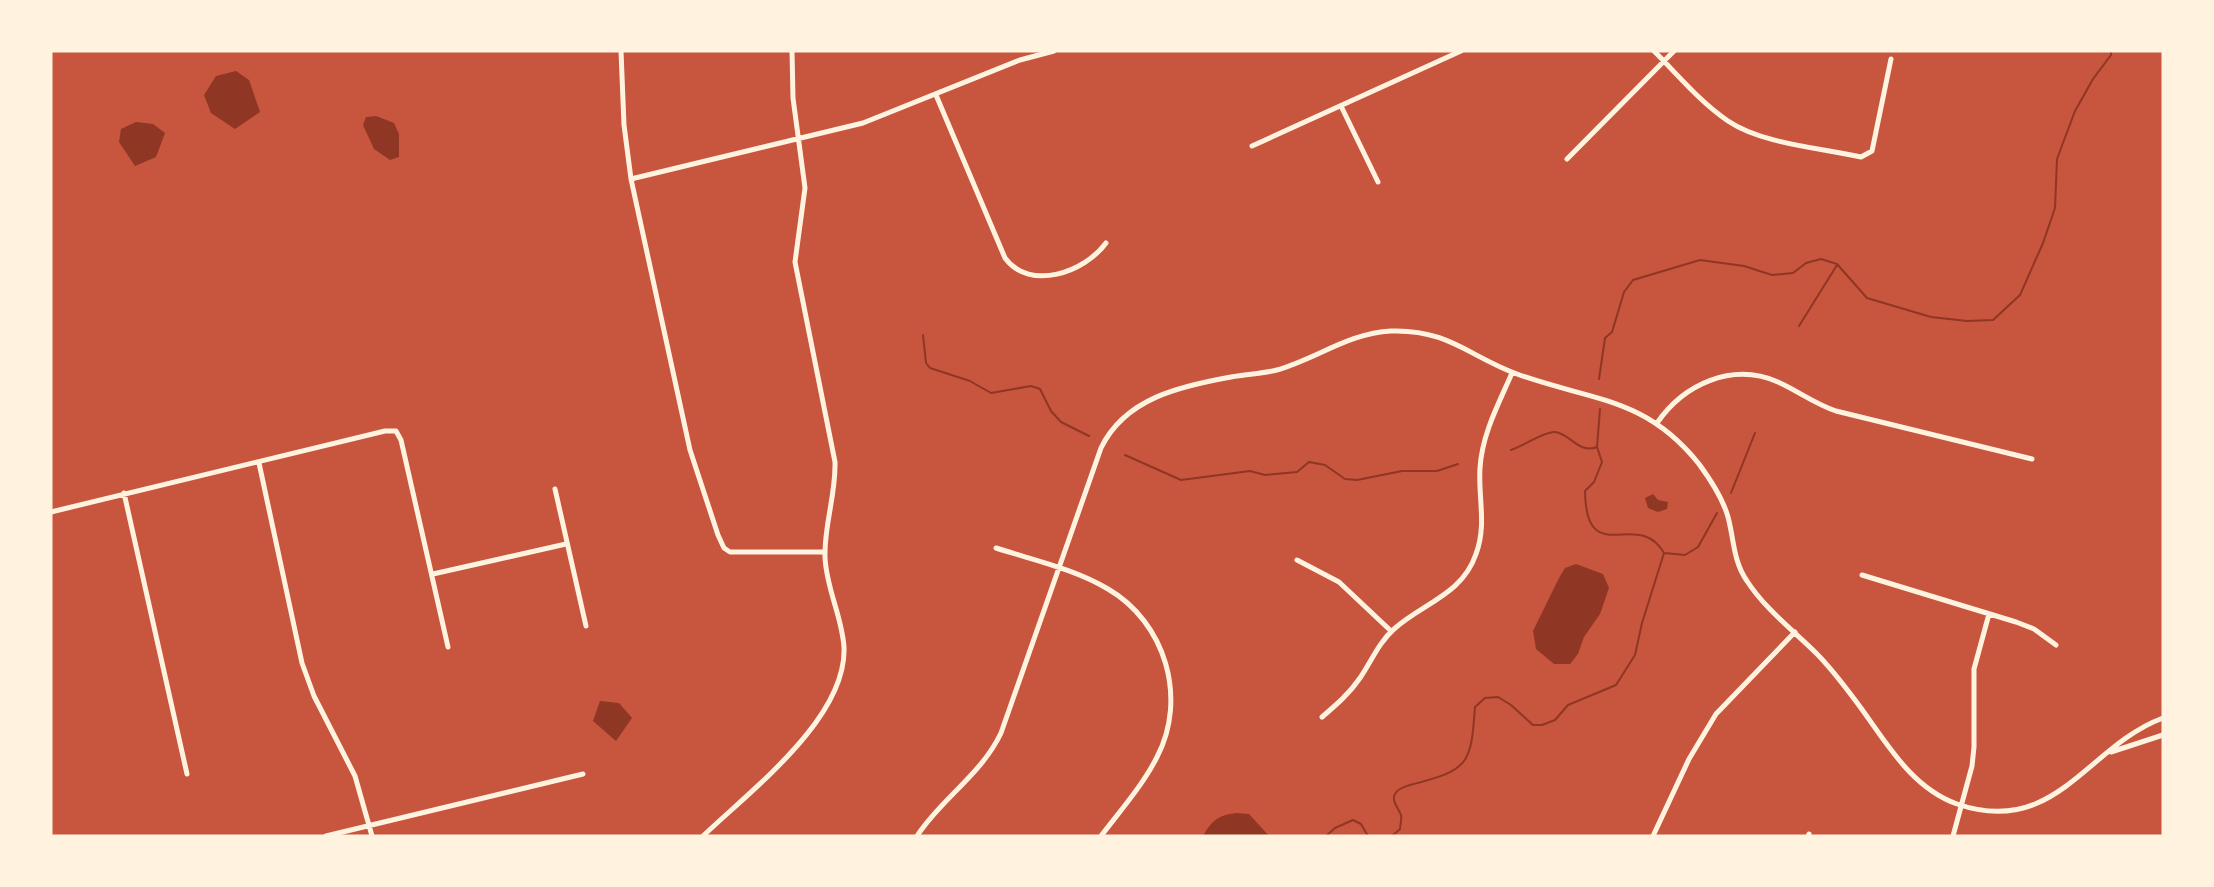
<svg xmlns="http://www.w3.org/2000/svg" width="2214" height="887" font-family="'Fira Sans',sans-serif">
  <rect width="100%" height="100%" fill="#c8553d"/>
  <path fill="#8f3625" d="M236 71 249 80 260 112 235 129 211 113 204 95 216 76Z
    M376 116 394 123 399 134V157L390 160 374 149 363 125 366 117Z
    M136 122 153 124 165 133 156 157 135 166 119 142 121 129Z
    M1653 494 1658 500 1668 502 1667 509 1658 512 1648 508 1645 498Z
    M1576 564 1603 574 1609 588 1600 614 1584 637 1578 654 1570 664H1554L1536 649 1533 631 1559 578 1565 568Z
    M600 701 619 703 632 718 616 741 593 721Z
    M1236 813 1249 814 1269 836H1203C1212 820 1219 815 1236 813Z"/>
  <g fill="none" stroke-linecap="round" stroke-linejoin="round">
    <path stroke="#8f3625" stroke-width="2" d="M1799 326 1837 265
      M923 335 926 363 930 368 970 381 991 393 1031 386 1040 389 1051 411 1061 422 1089 436
      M1599 379 1605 338 1612 332 1624 292 1633 280 1700 260 1744 266 1772 275 1793 273 1806 263 1821 259 1837 264 1867 298 1931 317 1967 321 1993 320 2020 295 2043 243 2055 208 2057 159 2075 111 2093 79 2111 55V51
      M1511 450C1523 446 1545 431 1555 432 1571 434 1578 454 1597 447
      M1125 455 1181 480 1250 471 1265 475 1297 472 1309 462 1325 465 1345 479 1357 480 1402 471H1437L1458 464
      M1731 493 1755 433
      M1664 553 1685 555 1698 547 1717 513
      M1326 836 1335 828 1353 820 1361 824 1368 836
      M1392 836 1400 829C1400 825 1402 820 1401 815 1399 809 1391 801 1395 794 1398 788 1405 787 1410 785 1469 770 1471 765 1475 707L1485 698 1498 697 1511 705 1533 725H1542L1555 720 1568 705 1616 685 1635 655 1642 623 1664 553C1638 507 1586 571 1585 491L1594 482 1602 462 1597 447 1600 409"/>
    <path stroke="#fff3e0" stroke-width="5" d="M621 51 624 125 631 179 690 450 718 535 724 548 730 552H825
      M1654 51C1678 75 1700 102 1728 121 1762 144 1821 148 1861 157L1872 151 1891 59
      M936 95 1005 258C1030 292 1085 272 1106 243
      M1341 106 1378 182
      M1252 146 1461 51
      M1567 159 1674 51
      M631 179 863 123 1020 60 1054 51
      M1657 423C1684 384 1732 362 1778 382 1798 391 1815 404 1836 411L2032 459
      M259 463 302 663 314 696 355 776 372 836
      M555 489 586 626
      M124 493 187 774
      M51 512 385 431H396L401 440 448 647
      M996 548C1033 560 1075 569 1108 589 1165 622 1188 698 1157 757 1143 785 1120 811 1101 836
      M1297 560 1339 582 1391 631
      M433 574 566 544
      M1862 575 2016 622 2034 629 2056 645
      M1322 717C1336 705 1349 694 1360 678 1371 662 1379 642 1394 629 1423 603 1462 595 1476 554 1487 525 1478 497 1480 468 1482 434 1499 403 1512 373
      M2111 752 2163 735
      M326 836 583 774
      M703 836C751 790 847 718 844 647 842 616 826 588 825 557 824 525 836 495 835 462L795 262 805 188 793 98 792 51
      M917 836C942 798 981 775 1001 733L1101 448C1125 398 1181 386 1231 377 1246 374 1262 374 1277 370 1316 359 1349 333 1391 331 1448 329 1470 357 1517 374 1591 401 1645 396 1699 464 1710 479 1723 499 1728 517 1734 539 1733 561 1747 581 1765 609 1793 630 1816 653 1831 668 1843 684 1855 700 1884 738 1909 787 1957 804 2056 838 2087 746 2163 718
      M1653 836 1689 759 1716 714 1795 632
      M1808 836 1809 834
      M1953 836 1972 766 1974 747V669L1989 614"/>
  </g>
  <rect width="2214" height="887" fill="none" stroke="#fff3e0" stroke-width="105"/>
</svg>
